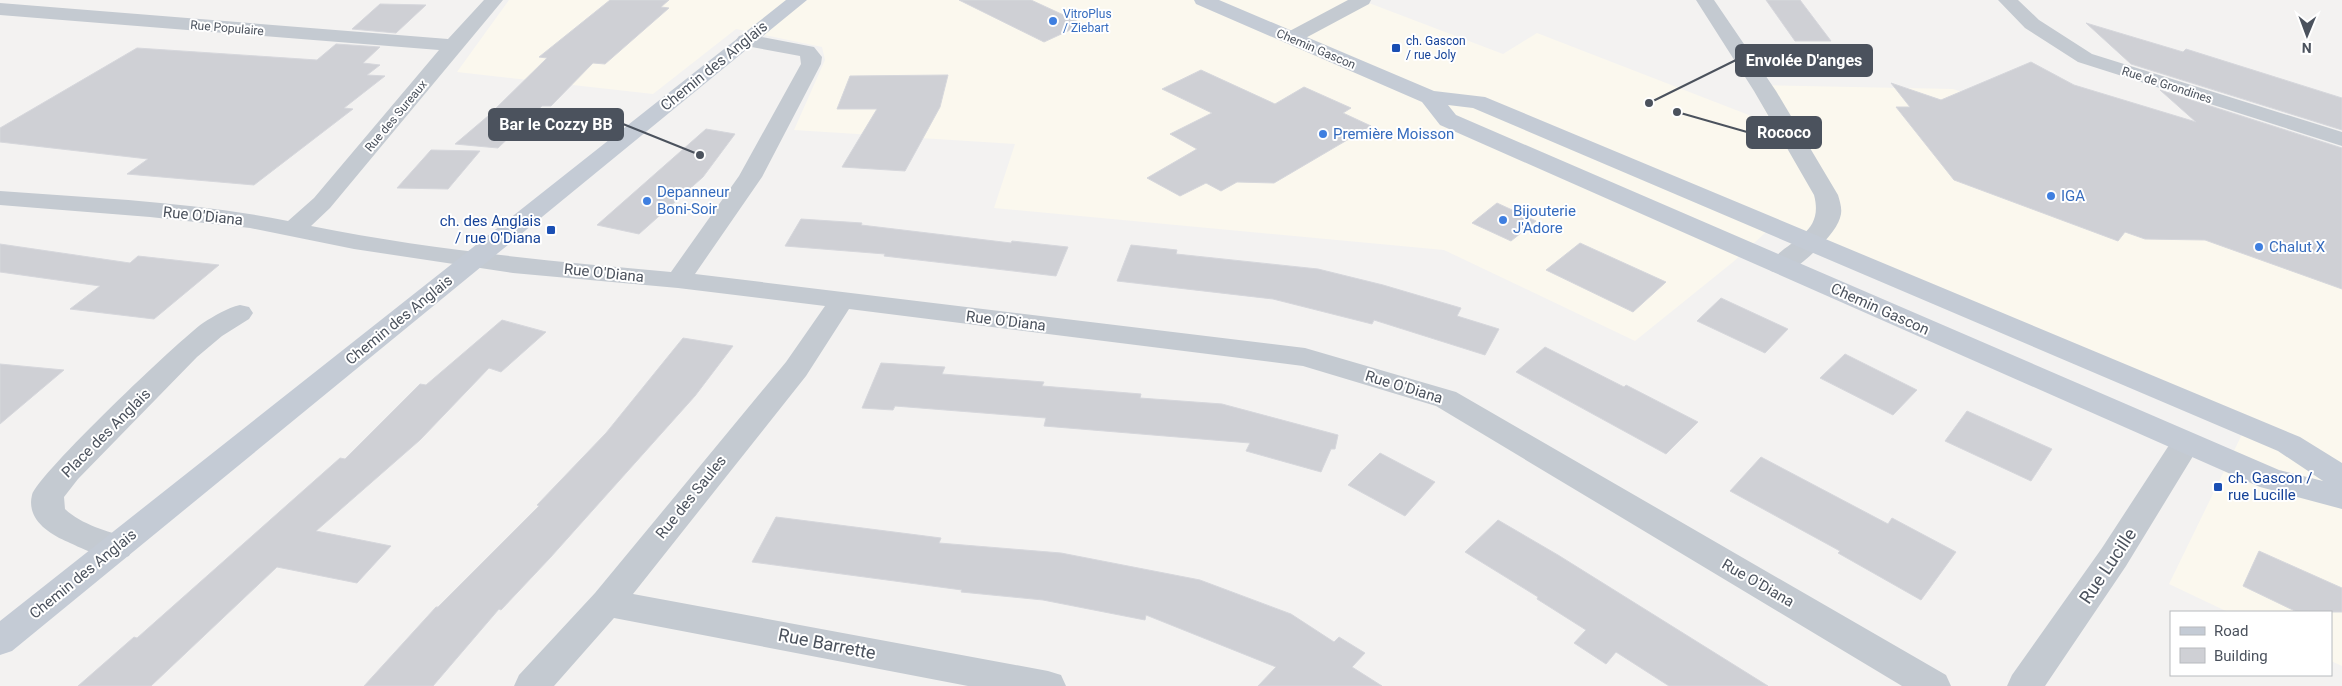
<svg xmlns="http://www.w3.org/2000/svg" width="2342" height="686" font-family="Roboto,sans-serif">
  <rect width="100%" height="100%" fill="#f3f2f1"/>
  <path fill="#fbf8ee" d="M509 0H1361L1503 54 1537 33 1772 124 1751 85 1953 89 2342 219V666L2331 661V612H2228L2169 584 2248 422 1775 224 1733 262 1635 341 1444 250 994 208 1015 144 794 130 825 60 822 47 736 29 653 94 457 72Z"/>
  <path fill="#cfd0d5" stroke="#d6d7dc" d="M610 0H669L661 7 669 8 605 64 593 63 551 106H542L498 148 455 144 488 116 547 58 539 57Z
    M959 0H1031L1083 24 1044 42Z
    M1766 0H1800L1831 41H1795Z
    M380 4 426 5 396 33 352 29Z
    M2086 23 2183 52 2186 49 2342 98V130L2131 64Z
    M336 44 380 47 363 63 380 65 367 75 385 76 344 108 353 109 254 185 127 174 148 159 0 142V128L137 48 317 60Z
    M2031 62 2074 85 2196 122 2160 90 2342 148V289L2205 240 2145 239 2125 232 2118 241 1954 180 1896 107H1910L1891 83 1941 100Z
    M1201 70 1275 104 1304 87 1351 108 1343 113 1371 126 1274 183 1237 182 1221 191 1206 183 1180 196 1147 178 1197 149 1170 134 1212 113 1162 89Z
    M948 75 940 107 905 171 842 167 877 109H837L850 76Z
    M706 129 735 134 703 177 639 234 597 225Z
    M431 150 480 151 448 189 397 188Z
    M1497 203 1536 221 1511 241 1472 223Z
    M801 219 862 223 861 225 1011 243 1012 241 1068 247 1056 276 884 256 885 254 785 246Z
    M1580 243 1666 282 1633 312 1546 270Z
    M0 244 130 263 138 256 219 265 154 319 70 309 100 286 0 272Z
    M1131 245 1177 250 1176 254 1318 269 1383 285 1461 308 1457 316 1499 329 1485 355 1374 320 1372 324 1273 299 1117 281Z
    M1721 298 1788 329 1765 353 1697 321Z
    M502 320 546 332 501 372 489 368 420 440 316 531 391 546 357 583 277 567 151 686H78L134 637 137 638 340 458 345 459 420 384 426 385Z
    M683 338 733 346 695 396 550 558 501 610 499 609 433 686H364L436 607H438L539 506 537 505 606 433Z
    M1545 347 1624 387 1626 385 1698 422 1666 454 1516 372Z
    M1845 354 1917 390 1893 415 1820 378Z
    M881 363 945 367 942 374 1044 382 1042 386 1141 394 1140 398 1222 404 1338 435 1335 449H1331L1321 472 1246 451 1250 443 1044 426 1046 418 895 406 893 410 862 408Z
    M0 364 64 370 0 424Z
    M1967 411 2052 449 2031 481 1945 441Z
    M1380 453 1435 482 1405 516 1348 485Z
    M1761 457 1888 524 1892 518 1956 552 1921 600 1838 553 1840 551 1730 491Z
    M776 517 941 538 939 543 1061 553 1200 580 1291 614 1334 642 1339 637 1365 653 1352 667 1382 686H1258L1276 667 1146 615 1145 620 1043 600 961 592 962 590 752 562Z
    M1498 520 1558 555 1768 686H1669L1616 652 1606 664 1574 643 1586 630 1537 599 1538 597 1465 552Z
    M2259 551 2342 588V612H2297L2243 586Z"/>
  <g fill="none" stroke-linecap="round" stroke-linejoin="round">
    <path fill="#c4cad1" fill-rule="evenodd" d="M484 0H503L330 208 311 226C430 250 551 261 671 272L739 176 801 64 800 56 746 46 739 44 736 40 739 36 746 34 814 47 822 57 821 64 762 177 695 274 1305 348 1456 392 1946 675 1951 686H1902L1436 406 1303 366 849 309 806 376 633 594 1048 671 1061 675 1066 686H968L614 618 554 686H514L519 675 595 593 786 362 825 306 678 288 513 273 354 249 250 228 150 217 0 205V191C96 198 194 202 288 221L314 198 439 50 0 15V3L448 39Z
      M1348 0H1371L1369 4 1298 42 1291 44 1284 42 1281 38 1284 34Z
      M1696 0H1714L1776 91 1838 195C1840 202 1843 210 1840 218 1835 235 1805 262 1790 271 1784 274 1777 273 1771 271L1767 266C1786 239 1825 236 1814 195L1754 91Z
      M1998 0H2018L2039 20 2092 54 2342 132V146L2078 62 2025 28Z
      M240 305 249 307 253 313 249 319 222 336 197 357 78 479 64 497 65 509C82 525 107 531 129 538L133 547 129 556C125 557 121 559 118 559 107 560 78 547 68 542 49 534 26 519 32 495 37 475 180 339 203 323 214 316 227 308 240 305Z
      M2186 432 2197 436 2201 443 2126 566 2045 686H2007L2012 675 2102 548 2175 436Z"/>
    <path fill="#c4cbd5" fill-rule="evenodd" d="M786 0H807L12 651 0 655V621Z
      M1194 0H1219L1434 91 1485 97 2300 437 2342 463V509L2260 487 1440 125 1422 102 1196 4ZM1448 105 1473 108 2278 451 2323 481 2279 470 1456 115Z"/>
  </g>
  <g fill="#3f7fe0" stroke="#fff" stroke-width="2">
    <circle cx="1053" cy="21" r="5"/>
    <circle cx="1323" cy="134" r="5"/>
    <circle cx="2051" cy="196" r="5"/>
    <circle cx="647" cy="201" r="5"/>
    <circle cx="1503" cy="220" r="5"/>
    <circle cx="2259" cy="247" r="5"/>
  </g>
  <g fill="#1a4fb4" stroke="#fff" stroke-width="2">
    <rect x="1391" y="43" width="10" height="10" rx="2.5"/>
    <rect x="546" y="225" width="10" height="10" rx="2.5"/>
    <rect x="2213" y="482" width="10" height="10" rx="2.5"/>
  </g>
  <g text-anchor="middle" stroke-width="4" stroke-linejoin="round" paint-order="stroke">
    <g font-size="12" fill="#366cbe" stroke="#fff" text-anchor="start">
      <text x="1063" y="18">VitroPlus<tspan x="1063" dy="14">/ Ziebart</tspan></text>
    </g>
    <g font-size="12" fill="#4b525d" stroke="#fff">
      <text transform="translate(227 28) rotate(5)" y="4">Rue Populaire</text>
      <text transform="translate(1316 49) rotate(23)" y="4">Chemin Gascon</text>
      <text transform="translate(2167 85) rotate(18)" y="4">Rue de Grondines</text>
      <text transform="translate(396 116) rotate(-50)" y="4">Rue des Sureaux</text>
    </g>
    <g font-size="12" fill="#164399" stroke="#fff" text-anchor="start">
      <text x="1406" y="45">ch. Gascon<tspan x="1406" dy="14">/ rue Joly</tspan></text>
    </g>
    <g font-size="15" fill="#4b525d" stroke="#fff">
      <text transform="translate(714 66) rotate(-39)" y="5">Chemin des Anglais</text>
      <text transform="translate(203 216) rotate(6)" y="5">Rue O'Diana</text>
      <text transform="translate(604 273) rotate(6)" y="5">Rue O'Diana</text>
      <text transform="translate(1880 309) rotate(24)" y="5">Chemin Gascon</text>
      <text transform="translate(399 320) rotate(-39)" y="5">Chemin des Anglais</text>
      <text transform="translate(1006 321) rotate(7)" y="5">Rue O'Diana</text>
      <text transform="translate(1404 387) rotate(17)" y="5">Rue O'Diana</text>
      <text transform="translate(106 433) rotate(-45)" y="5">Place des Anglais</text>
      <text transform="translate(691 497) rotate(-51)" y="5">Rue des Saules</text>
      <text transform="translate(83 574) rotate(-39)" y="5">Chemin des Anglais</text>
      <text transform="translate(1758 583) rotate(30)" y="5">Rue O'Diana</text>
    </g>
    <g font-size="15" fill="#366cbe" stroke="#fff" text-anchor="start">
      <text x="1333" y="139">Première Moisson</text>
      <text x="657" y="197">Depanneur<tspan x="657" dy="17">Boni-Soir</tspan></text>
      <text x="2061" y="201">IGA</text>
      <text x="1513" y="216">Bijouterie<tspan x="1513" dy="17">J'Adore</tspan></text>
      <text x="2269" y="252">Chalut X</text>
    </g>
    <g font-size="15" fill="#164399" stroke="#fff" text-anchor="end">
      <text x="541" y="226">ch. des Anglais<tspan x="541" dy="17">/ rue O'Diana</tspan></text>
      <text x="2228" y="483" text-anchor="start">ch. Gascon /<tspan x="2228" dy="17">rue Lucille</tspan></text>
    </g>
    <g font-size="18" fill="#4b525d" stroke="#fff">
      <text transform="translate(2108 566) rotate(-56)" y="6">Rue Lucille</text>
      <text transform="translate(827 644) rotate(11)" y="6">Rue Barrette</text>
    </g>
  </g>
  <path fill="none" stroke="#4b525d" stroke-width="2" d="M1649 103L1736 60M700 155L623 124M1677 112L1747 132"/>
  <g fill="#4b525d" stroke="#fff" stroke-width="2">
    <circle cx="1649" cy="103" r="5"/>
    <circle cx="700" cy="155" r="5"/>
    <circle cx="1677" cy="112" r="5"/>
  </g>
  <g fill="#4b525d" stroke="#4b525d" stroke-width="2">
    <rect x="1736" y="45" width="136" height="31" rx="5"/>
    <rect x="489" y="109" width="134" height="31" rx="5"/>
    <rect x="1747" y="117" width="74" height="31" rx="5"/>
  </g>
  <g font-size="16" text-anchor="middle" font-weight="bold" fill="#fff">
    <text x="1804" y="66">Envolée D'anges</text>
    <text x="556" y="130">Bar le Cozzy BB</text>
    <text x="1784" y="138">Rococo</text>
  </g>
  <rect x="2170" y="611" width="162" height="65" fill="#ffffff" stroke="#b7babe"/>
  <rect x="2180" y="627" width="25" height="8" fill="#c4cbd5" stroke="#b7babe"/>
  <text x="2214" y="636" font-size="15" fill="#4b525d">Road</text>
  <rect x="2180" y="648" width="25" height="15" fill="#cfd0d5" stroke="#b7babe"/>
  <text x="2214" y="661" font-size="15" fill="#4b525d">Building</text>
  <g transform="translate(2307 35) rotate(181)" stroke="#ffffff" stroke-width="4" paint-order="stroke">
  <path d="M0-4L9 19L0 12L-9 19Z" fill="#4b525d"/>
  <text y="-8" font-size="14" font-weight="bold" text-anchor="middle" fill="#4b525d">N</text>
  </g>
</svg>
